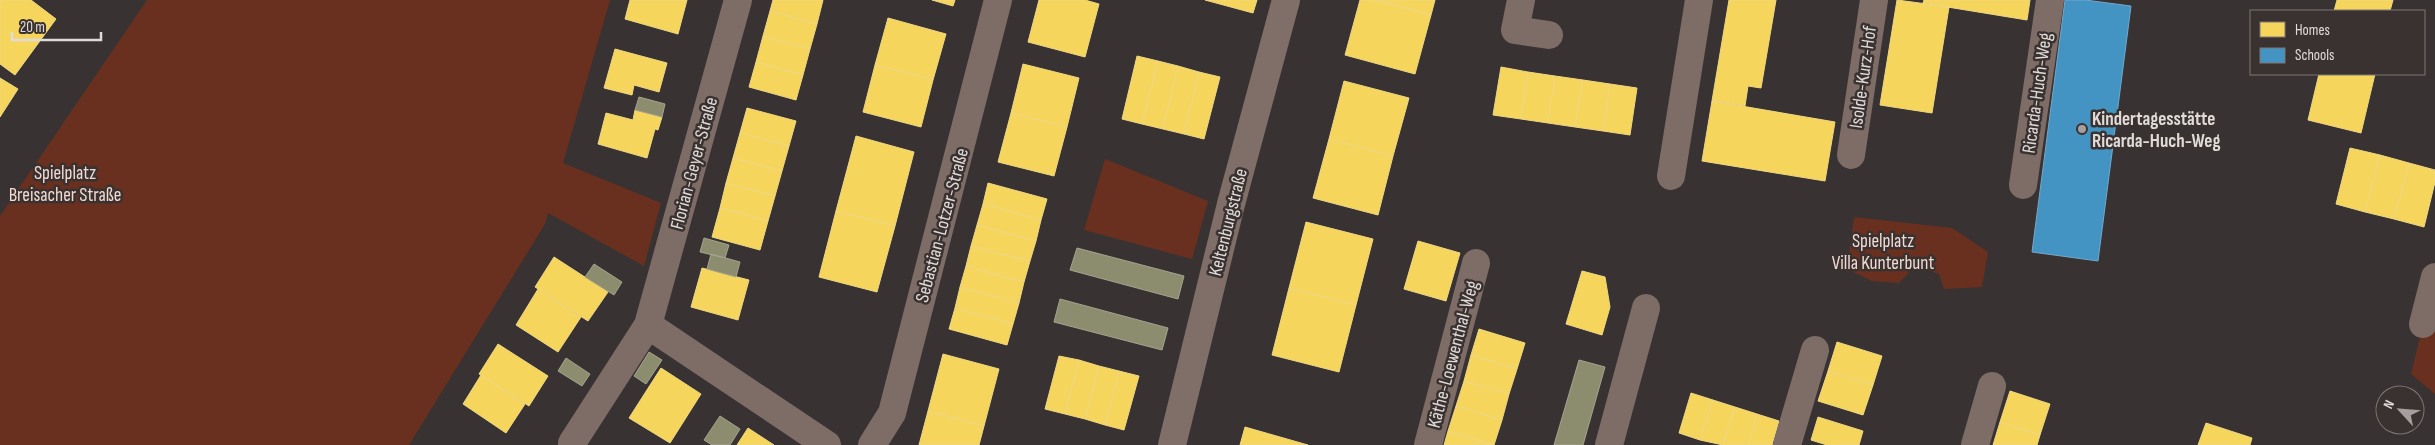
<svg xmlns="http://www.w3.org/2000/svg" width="2435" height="445" font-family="'Sofia Sans Condensed',sans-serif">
  <rect width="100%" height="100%" fill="#383332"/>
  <path fill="#6a301f" d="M147 0H610L563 163 661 203 644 266 548 213 545 224 409 445H0V216Z
    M1105 159 1208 201 1192 259 1084 230Z
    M1854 217 1952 228 1988 252 1982 287 1944 289 1939 274 1915 266 1899 283 1872 281 1847 269Z
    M2423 324 2435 327V394L2411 374Z"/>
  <path fill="#f6d55c" stroke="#efd782" d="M0 0H31L56 19 15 75 0 64Z
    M630 0H687L678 34 625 19Z
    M773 0H823L817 24 770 11Z
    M932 0H955L953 6Z
    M1039 0H1085L1099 4 1085 57 1028 42Z
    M1205 0H1257L1253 13Z
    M1360 0H1375L1431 15 1415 74 1345 55Z
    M1375 0H1435L1431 15Z
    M1729 0H1776L1761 88 1748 86 1745 106 1712 101Z
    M1897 0 1949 7 1932 113 1880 105Z
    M1924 0H2030L2027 20 1923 3Z
    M2337 0H2393L2390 11H2334Z
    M770 11 817 24 810 49 763 36Z
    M888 18 946 34 933 80 875 65Z
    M763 36 810 49 803 75 756 62Z
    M615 49 667 63 659 92 634 85 632 95 604 88Z
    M1137 56 1158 61 1142 124 1122 119Z
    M1158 61 1178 66 1163 129 1142 124Z
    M756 62 803 75 796 100 749 87Z
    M1023 64 1079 78 1067 127 1011 113Z
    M875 65 933 80 921 127 863 112Z
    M1178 66 1199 72 1184 134 1163 129Z
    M1501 67 1528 72 1521 119 1493 115Z
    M1199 72 1220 77 1204 139 1184 134Z
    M1528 72 1555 76 1548 123 1521 119Z
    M2319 74H2375L2361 133 2308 120Z
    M1555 76 1583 80 1575 127 1548 123Z
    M0 78 18 89 0 117Z
    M1583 80 1610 84 1603 131 1575 127Z
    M1344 81 1409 98 1393 156 1329 139Z
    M1610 84 1637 88 1630 135 1603 131Z
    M1712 101 1835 122 1825 181 1702 161Z
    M747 108 796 121 789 146 740 133Z
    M635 110 662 117 658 130 655 129 647 158 598 144 606 113 633 120Z
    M1011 113 1067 127 1054 176 998 162Z
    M740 133 789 146 782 171 733 158Z
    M856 136 914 152 895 226 836 211Z
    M1329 139 1393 156 1378 215 1313 198Z
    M2350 148 2380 155 2365 212 2336 204Z
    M2380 155 2409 163 2394 219 2365 212Z
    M733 158 782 171 775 196 726 183Z
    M2409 163 2435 170V182L2424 227 2394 219Z
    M726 183 775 196 768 221 720 208Z
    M988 183 1047 199 1041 220 983 204Z
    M983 204 1041 220 1036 241 977 225Z
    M720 208 768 221 760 250 712 237Z
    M836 211 895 226 877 292 819 277Z
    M1306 222 1373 239 1356 305 1289 288Z
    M977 225 1036 241 1030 261 971 246Z
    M1418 241 1460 253 1446 301 1404 289Z
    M971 246 1030 261 1024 282 966 266Z
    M554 257 608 292 588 321 535 287Z
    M966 266 1024 282 1019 303 960 287Z
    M702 268 749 280 738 320 691 307Z
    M1582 271 1605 277 1610 307 1602 335 1566 324Z
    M960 287 1019 303 1013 324 955 308Z
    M1289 288 1356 305 1339 372 1272 355Z
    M538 289 581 317 558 352 516 325Z
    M955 308 1013 324 1007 345 949 329Z
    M1479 329 1525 343 1517 369 1471 355Z
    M1837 342 1882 356 1873 385 1828 371Z
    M498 344 548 376 529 406 479 374Z
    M943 354 999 369 984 426 928 411Z
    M1471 355 1517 369 1509 394 1464 381Z
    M1059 356 1079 360 1065 414 1045 409Z
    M1079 360 1099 366 1085 419 1065 414Z
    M1099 366 1119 371 1105 425 1085 419Z
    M661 368 701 394 670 443 629 418Z
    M1119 371 1139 376 1124 430 1105 425Z
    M1828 371 1873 385 1863 415 1818 401Z
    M481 375 525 404 506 433 463 404Z
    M1464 381 1509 394 1502 420 1456 406Z
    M2010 391 2050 404 2040 435 2000 422Z
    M1691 393 1713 400 1700 440 1679 433Z
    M1713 400 1735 407 1723 445 1700 440Z
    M1456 406 1502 420 1494 445 1448 431Z
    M1735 407 1757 414 1748 445H1723Z
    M928 411 984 426 979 445H919Z
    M1757 414 1779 421 1772 445H1748Z
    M1818 417 1863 431 1859 445H1827L1811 440Z
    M2000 422 2040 435 2037 445H1993Z
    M2206 423 2252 438 2250 445H2198Z
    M1245 427 1308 445H1240Z
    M748 428 774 445H737Z
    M1448 431 1494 445H1444Z"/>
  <path fill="#4393c3" stroke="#72a9ca" d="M2065 0H2085L2131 6 2098 261 2032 252Z"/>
  <path fill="#8c8c6e" stroke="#a5a48e" d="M639 97 665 104 662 117 635 110Z
    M704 238 729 245 725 258 700 252Z
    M1077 248 1184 276 1178 299 1070 270Z
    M711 254 740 262 736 277 707 269Z
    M594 264 622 282 614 295 585 277Z
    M1060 299 1168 328 1162 350 1054 322Z
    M649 352 662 360 646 384 634 376Z
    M566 358 590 374 582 386 558 371Z
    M1579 360 1605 367 1583 445H1554Z
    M720 416 740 429 730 445H712L704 440Z"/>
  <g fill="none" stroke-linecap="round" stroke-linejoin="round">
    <path stroke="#7e6c67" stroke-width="28" d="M738 0 648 325 827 445
      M1521 0 1515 30 1549 35
      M1851 155 1874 0
      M1671 176 1699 0
      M2023 185 2050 0
      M2423 324 2435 277
      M572 443 648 325
      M872 445 892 413 998 0
      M1428 445 1476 263
      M1609 445 1646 308
      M1787 445 1815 350
      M1975 445 1992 386"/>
    <path stroke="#806e69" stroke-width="28" d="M1172 445 1231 204 1286 0"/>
  </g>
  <circle fill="#a5a09f" stroke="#3a3230" stroke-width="2" cx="2082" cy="129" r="5"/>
  <g text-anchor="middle" stroke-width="5" stroke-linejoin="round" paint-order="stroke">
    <g font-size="19" fill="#e0dbd9" stroke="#3a3230">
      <text transform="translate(1862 77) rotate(-82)" y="7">Isolde-Kurz-Hof</text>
      <text transform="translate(2036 93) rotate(-82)" y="7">Ricarda-Huch-Weg</text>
      <text transform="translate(693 163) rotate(-75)" y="7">Florian-Geyer-Straße</text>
      <text transform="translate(1227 222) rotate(-76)" y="7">Keltenburgstraße</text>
      <text transform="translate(941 225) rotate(-75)" y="7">Sebastian-Lotzer-Straße</text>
      <text transform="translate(1452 354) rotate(-75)" y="7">Käthe-Loewenthal-Weg</text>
    </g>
    <g font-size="19" font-weight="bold" fill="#e0dbd9" stroke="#3a3230" text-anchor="start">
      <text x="2092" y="125">Kindertagesstätte<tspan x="2092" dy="22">Ricarda-Huch-Weg</tspan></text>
    </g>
    <g font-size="19" fill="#f1dad3" stroke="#3a3230">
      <text x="65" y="179">Spielplatz<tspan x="65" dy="22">Breisacher Straße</tspan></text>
      <text x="1883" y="247">Spielplatz<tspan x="1883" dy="22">Villa Kunterbunt</tspan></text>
    </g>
  </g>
  <rect x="2250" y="10" width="175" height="65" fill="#3a3230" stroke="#7c7674"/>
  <rect x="2260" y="22" width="25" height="15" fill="#f6d55c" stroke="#7c7674"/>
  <text x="2295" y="35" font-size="15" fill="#e0dbd9">Homes</text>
  <rect x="2260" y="48" width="25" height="15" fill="#4393c3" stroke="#7c7674"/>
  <text x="2295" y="60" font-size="15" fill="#e0dbd9">Schools</text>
  <g transform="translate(2400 410) rotate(296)"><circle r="24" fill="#3a3230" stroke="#7c7674"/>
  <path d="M0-4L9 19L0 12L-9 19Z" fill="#a5a09f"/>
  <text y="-8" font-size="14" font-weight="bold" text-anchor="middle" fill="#e0dbd9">N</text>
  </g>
  <path d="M12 32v8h89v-8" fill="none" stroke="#e0dbd9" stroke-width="2.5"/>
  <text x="20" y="32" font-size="15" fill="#e0dbd9" stroke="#3a3230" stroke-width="4" paint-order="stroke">20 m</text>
</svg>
